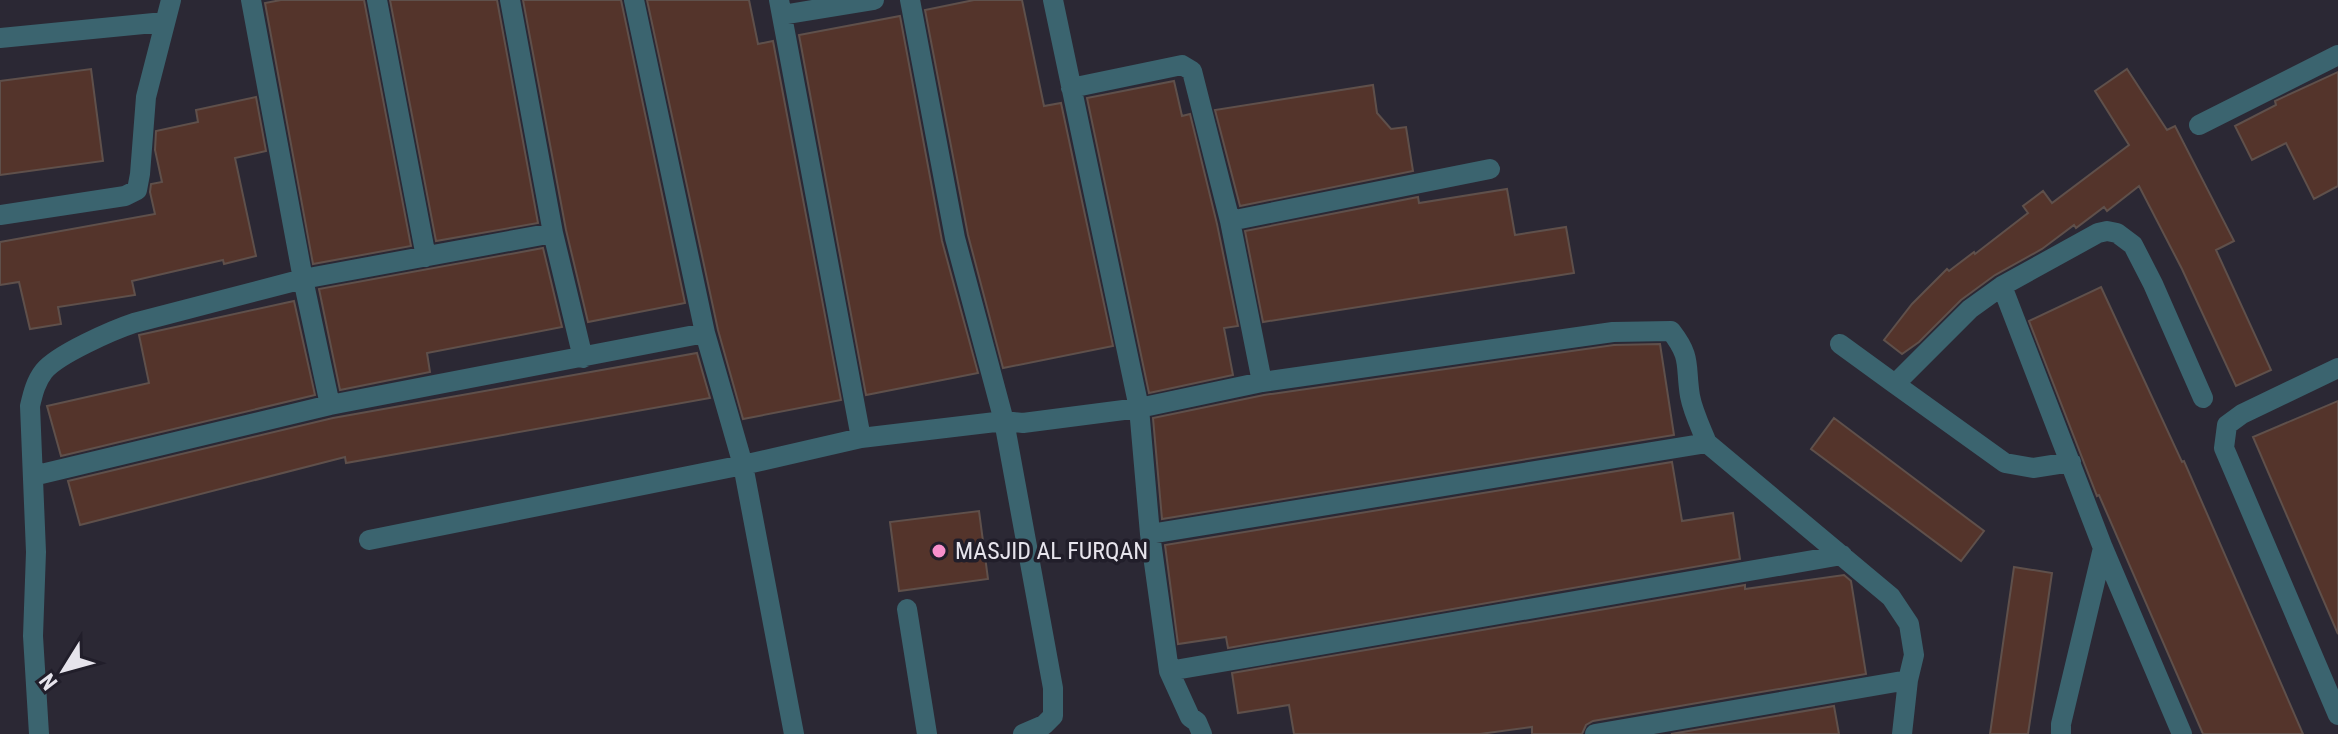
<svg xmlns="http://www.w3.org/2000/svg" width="2338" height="734" font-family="'Roboto Condensed',sans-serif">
  <rect width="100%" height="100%" fill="#2b2834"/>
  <path fill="#54342b" stroke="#5f504b" stroke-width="2" d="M281 0H364L411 246 313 264 265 3Z
    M390 0H497L538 223 436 241Z
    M523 0H621L685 303 588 322 566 230Z
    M647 0H749L758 44 773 41 841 400 743 419 718 330Z
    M974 0H1022L1044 106 1061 103 1113 346 1003 368 968 235 925 10Z
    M900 16 942 241 978 373 866 395 799 35Z
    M91 69 103 161 0 175V81Z
    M2127 69 2167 130 2175 126 2234 241 2216 250 2271 370 2236 386 2182 269 2139 186 2107 211 2104 207 2076 228 2074 225 2042 249 1995 275 1961 300 1919 342 1902 354 1884 340 1912 304 1947 269 1949 271 1974 252 1975 254 2028 213 2023 206 2043 191 2052 203 2129 145 2095 91Z
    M2338 72V186L2314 199 2286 143 2252 160 2235 126 2276 105 2275 101Z
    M1174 81 1182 116 1190 114 1217 224 1238 326 1224 328 1233 375 1149 393 1087 98Z
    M1373 85 1377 113 1391 129 1406 127 1413 171 1240 206 1215 110Z
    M256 97 266 151 235 158 256 256 224 264 223 260 132 281 135 295 58 307 61 324 30 329 19 282 0 285V242L155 214 150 192 151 184 162 182 155 150 156 131 198 122 196 110Z
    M1507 189 1515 235 1566 227 1574 273 1263 322 1245 231 1418 197 1419 203Z
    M543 248 562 327 427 353 430 372 340 390 319 289Z
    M2101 287 2182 462 2184 461 2303 734H2203L2099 495 2097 496 2029 321Z
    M294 301 315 395 61 456 47 406 149 383 139 335Z
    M1660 344 1674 435 1162 519 1153 418 1264 395 1614 345Z
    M697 353 710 398 346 463 345 457 80 525 68 481 333 418Z
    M2338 401V634L2253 437Z
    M1834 418 1984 531 1961 561 1811 449Z
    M1672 462 1682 521 1733 513 1740 559 1228 648 1226 637 1178 644 1165 545Z
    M979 511 988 579 899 591 890 522Z
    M2014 567 2052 573 2043 635 2028 734H1990Z
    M1844 575 1851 581 1866 674 1593 721 1586 725 1582 734H1532V727L1480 734H1294L1289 705 1238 713 1232 673 1745 585V589Z
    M1834 706 1839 734H1671Z"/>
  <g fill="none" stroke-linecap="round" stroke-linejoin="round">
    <path stroke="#3b646f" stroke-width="20" d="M251 0 303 279 330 405
      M377 0 426 257
      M510 0 553 233 583 358
      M634 0 705 333 743 465 794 734
      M779 0 861 438
      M910 0 955 238 1004 421 1053 688V716L1044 725 1023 734
      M1053 0 1139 408 1150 534 1169 671 1842 555
      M782 15 874 0
      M0 38 164 22
      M1071 88 1182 65 1192 71 1230 221 1262 382
      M2199 125 2338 55
      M0 215 125 196 137 190 140 174 146 97 171 0
      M1230 221 1490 169
      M2002 286 2103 548 2182 734
      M1840 344 1895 384
      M2338 368 2242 414 2227 425 2224 448 2338 715
      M2071 462 2033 468 2005 463 1895 384 1970 309 2002 286 2098 233 2107 231 2117 233 2133 245 2153 284 2203 398
      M33 476 330 405 705 333
      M1150 534 1707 443
      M369 540 743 465 861 438 1004 421 1023 423 1139 408 1262 382 1613 332 1671 331C1692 358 1685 365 1690 396 1693 412 1701 428 1707 443L1891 597 1909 624 1914 655 1908 680 1902 734
      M907 609 927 734
      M1169 671 1190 717 1197 722 1202 734
      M39 734 33 636 36 552 30 406C33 393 36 381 44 371 58 354 113 330 134 323L303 279 553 233
      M1595 734 1908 680
      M2061 734V724L2103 548"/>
  </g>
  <circle fill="#f890cc" stroke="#211e2a" stroke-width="3" cx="939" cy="551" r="8"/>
  <g text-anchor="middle" stroke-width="7" stroke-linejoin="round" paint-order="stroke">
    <g font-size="24" fill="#e6e4ec" stroke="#211e2a" text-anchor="start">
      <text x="955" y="559">MASJID AL FURQAN</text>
    </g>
  </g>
  <g transform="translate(64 670) rotate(233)" stroke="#211e2a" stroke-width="6" paint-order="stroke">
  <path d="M0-6L14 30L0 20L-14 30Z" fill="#e6e4ec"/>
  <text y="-12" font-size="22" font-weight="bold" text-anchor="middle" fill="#e6e4ec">N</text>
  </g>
</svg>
